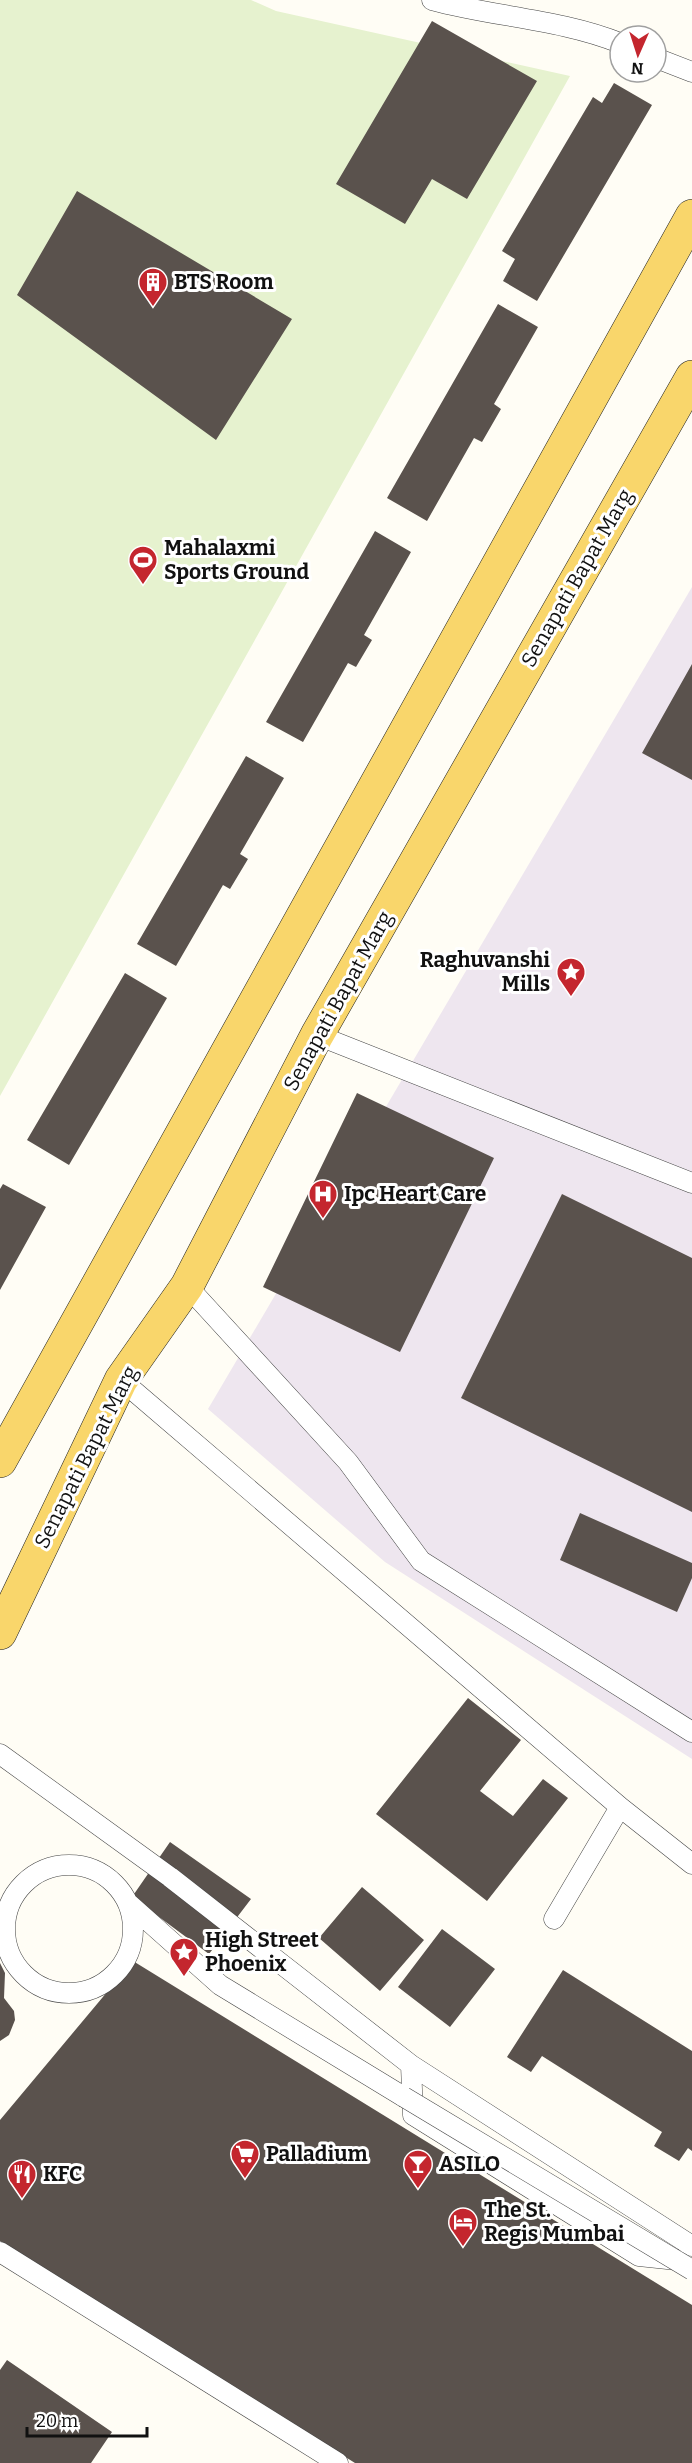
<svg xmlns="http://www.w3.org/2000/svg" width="692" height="2463" font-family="Bitter,serif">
  <rect width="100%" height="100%" fill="#fffdf5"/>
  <path fill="#eee6ef" d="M692 587V1759L385 1562 208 1409Z"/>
  <path fill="#e6f2cf" d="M0 0H251L276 11 570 76 0 1096Z"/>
  <path fill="#5a524d" d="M432 21 537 81 467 199 432 179 405 224 336 184Z
    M614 83 652 105 537 301 503 281 515 259 502 251 593 97 602 103Z
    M77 191 292 319 216 440 17 295Z
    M498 304 538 327 494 404 501 409 482 442 474 438 427 521 387 498Z
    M375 531 411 552 364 635 372 640 356 667 348 663 303 742 266 722Z
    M692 664V780L642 753Z
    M246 756 284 778 240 854 248 859 230 889 223 885 176 966 137 944Z
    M125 973 167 998 69 1165 27 1140Z
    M357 1093 494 1158 400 1352 263 1287Z
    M3 1184 46 1207 0 1290V1189Z
    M562 1194 692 1258V1512L461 1398Z
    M580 1513 692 1563V1578L677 1612 560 1560Z
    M468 1698 521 1740 480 1791 513 1816 543 1779 568 1798 487 1901 376 1814Z
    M170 1842 251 1899 209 1954 132 1897Z
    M362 1887 424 1940 380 1991 319 1938Z
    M442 1929 495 1969 450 2027 398 1987Z
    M133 1961 692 2305V2463H355L0 2241V2120Z
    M0 1963 5 1973 4 1998 14 2011 15 2020 9 2035 0 2041Z
    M563 1970 692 2051V2151L688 2148 679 2161 654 2146 662 2132 542 2056 531 2072 507 2057Z
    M7 2360 112 2432 91 2463H0V2370Z"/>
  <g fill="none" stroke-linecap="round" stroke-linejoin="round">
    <g stroke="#444" stroke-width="21">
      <path id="lane" d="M432 0C494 17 560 19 620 43
        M656 58 692 72
        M317 1035 692 1183
        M187 1286 348 1462 421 1561 692 1732
        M121 1380 620 1807 554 1919
        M0 1754 170 1877 411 2065 692 2246
        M620 1807 692 1864
        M5 1929a64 64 0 1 1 128 0a64 64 0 1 1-128 0Z
        M128 1903 220 1985 404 2097
        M411 2065 413 2115 639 2256 677 2260
        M0 2252 338 2463"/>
    </g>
    <g stroke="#222" stroke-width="34">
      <path id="primary" d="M0 1461 692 216
        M0 1633 121 1380 187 1286 317 1035 692 377"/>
    </g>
    <use href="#lane" stroke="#fff" stroke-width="20"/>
    <use href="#primary" stroke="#f9d66b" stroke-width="33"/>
    <g stroke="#444" stroke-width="21" stroke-linecap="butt">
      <path id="lane-bridge" d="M404 2097 692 2270"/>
    </g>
    <use href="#lane-bridge" stroke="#fff" stroke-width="20"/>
  </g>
  <defs>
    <g id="building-pin" transform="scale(1.5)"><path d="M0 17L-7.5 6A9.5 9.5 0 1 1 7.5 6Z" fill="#c4262e" stroke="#fff"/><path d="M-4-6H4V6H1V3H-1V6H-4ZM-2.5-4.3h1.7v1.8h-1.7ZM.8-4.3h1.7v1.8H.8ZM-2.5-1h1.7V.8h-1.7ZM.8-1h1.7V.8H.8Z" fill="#fff"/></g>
    <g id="stadium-pin" transform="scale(1.5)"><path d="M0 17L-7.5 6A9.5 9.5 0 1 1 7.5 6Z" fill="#c4262e" stroke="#fff"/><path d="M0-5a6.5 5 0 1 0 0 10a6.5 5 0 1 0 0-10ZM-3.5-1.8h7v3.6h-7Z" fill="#fff"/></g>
    <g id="sight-pin" transform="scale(1.5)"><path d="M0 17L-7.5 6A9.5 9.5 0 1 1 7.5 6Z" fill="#c4262e" stroke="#fff"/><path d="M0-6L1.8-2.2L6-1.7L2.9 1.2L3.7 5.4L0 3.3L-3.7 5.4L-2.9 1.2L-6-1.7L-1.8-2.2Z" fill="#fff"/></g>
    <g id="hospital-pin" transform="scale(1.5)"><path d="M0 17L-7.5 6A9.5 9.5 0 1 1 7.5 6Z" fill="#c4262e" stroke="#fff"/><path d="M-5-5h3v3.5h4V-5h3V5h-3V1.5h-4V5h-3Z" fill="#fff"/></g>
    <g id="supermarket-pin" transform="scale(1.5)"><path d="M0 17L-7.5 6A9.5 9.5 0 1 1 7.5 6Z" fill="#c4262e" stroke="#fff"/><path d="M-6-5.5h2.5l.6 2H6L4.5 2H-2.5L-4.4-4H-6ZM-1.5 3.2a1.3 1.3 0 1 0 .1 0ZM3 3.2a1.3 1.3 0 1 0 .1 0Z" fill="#fff"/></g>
    <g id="bar-pin" transform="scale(1.5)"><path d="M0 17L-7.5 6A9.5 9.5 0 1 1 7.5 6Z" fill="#c4262e" stroke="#fff"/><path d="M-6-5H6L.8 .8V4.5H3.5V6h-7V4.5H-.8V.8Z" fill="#fff"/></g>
    <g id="restaurant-pin" transform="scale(1.5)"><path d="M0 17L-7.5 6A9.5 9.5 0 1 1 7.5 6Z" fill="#c4262e" stroke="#fff"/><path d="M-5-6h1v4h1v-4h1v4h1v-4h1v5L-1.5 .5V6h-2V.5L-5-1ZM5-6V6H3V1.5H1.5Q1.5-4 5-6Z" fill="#fff"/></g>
    <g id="hotel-pin" transform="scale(1.5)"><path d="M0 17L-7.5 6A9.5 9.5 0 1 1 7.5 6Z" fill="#c4262e" stroke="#fff"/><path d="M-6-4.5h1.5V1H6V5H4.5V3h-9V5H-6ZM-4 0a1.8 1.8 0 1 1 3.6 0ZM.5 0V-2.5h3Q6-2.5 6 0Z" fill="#fff"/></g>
  </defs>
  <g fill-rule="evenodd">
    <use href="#building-pin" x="153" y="282"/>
    <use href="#stadium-pin" x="143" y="560"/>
    <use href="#sight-pin" x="571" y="972"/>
    <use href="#hospital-pin" x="323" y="1194"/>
    <use href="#sight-pin" x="184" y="1952"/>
    <use href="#supermarket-pin" x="245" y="2154"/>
    <use href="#bar-pin" x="418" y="2164"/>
    <use href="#restaurant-pin" x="22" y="2174"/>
    <use href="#hotel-pin" x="463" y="2222"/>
  </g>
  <g text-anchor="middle" stroke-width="6" stroke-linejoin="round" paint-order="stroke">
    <g font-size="21" font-weight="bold" fill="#111" stroke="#fff" text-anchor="start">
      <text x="174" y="289">BTS Room</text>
      <text x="164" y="555">Mahalaxmi<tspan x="164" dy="24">Sports Ground</tspan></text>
      <text x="550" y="967" text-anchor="end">Raghuvanshi<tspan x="550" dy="24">Mills</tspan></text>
      <text x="344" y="1201">Ipc Heart Care</text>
      <text x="205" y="1947">High Street<tspan x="205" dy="24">Phoenix</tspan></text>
      <text x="266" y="2161">Palladium</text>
      <text x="439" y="2171">ASILO</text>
      <text x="43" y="2181">KFC</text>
      <text x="484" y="2217">The St.<tspan x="484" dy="24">Regis Mumbai</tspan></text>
    </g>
    <g font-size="21" fill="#111" stroke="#fff">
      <text transform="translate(577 578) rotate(-60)" y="7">Senapati Bapat Marg</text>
      <text transform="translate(338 1001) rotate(-61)" y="7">Senapati Bapat Marg</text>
      <text transform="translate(86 1457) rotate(-63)" y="7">Senapati Bapat Marg</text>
    </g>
  </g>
  <g transform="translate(638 54) rotate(183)"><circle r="28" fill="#ffffff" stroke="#a0a0a0" stroke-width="1.5"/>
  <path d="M0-4.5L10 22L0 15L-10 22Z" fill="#c4262e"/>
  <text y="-9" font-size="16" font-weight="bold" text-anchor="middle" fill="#111111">N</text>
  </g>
  <path d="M27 2427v9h120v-9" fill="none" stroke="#111111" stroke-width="3"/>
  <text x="36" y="2427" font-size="18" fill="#111111" stroke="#ffffff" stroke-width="4.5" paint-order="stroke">20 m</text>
</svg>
